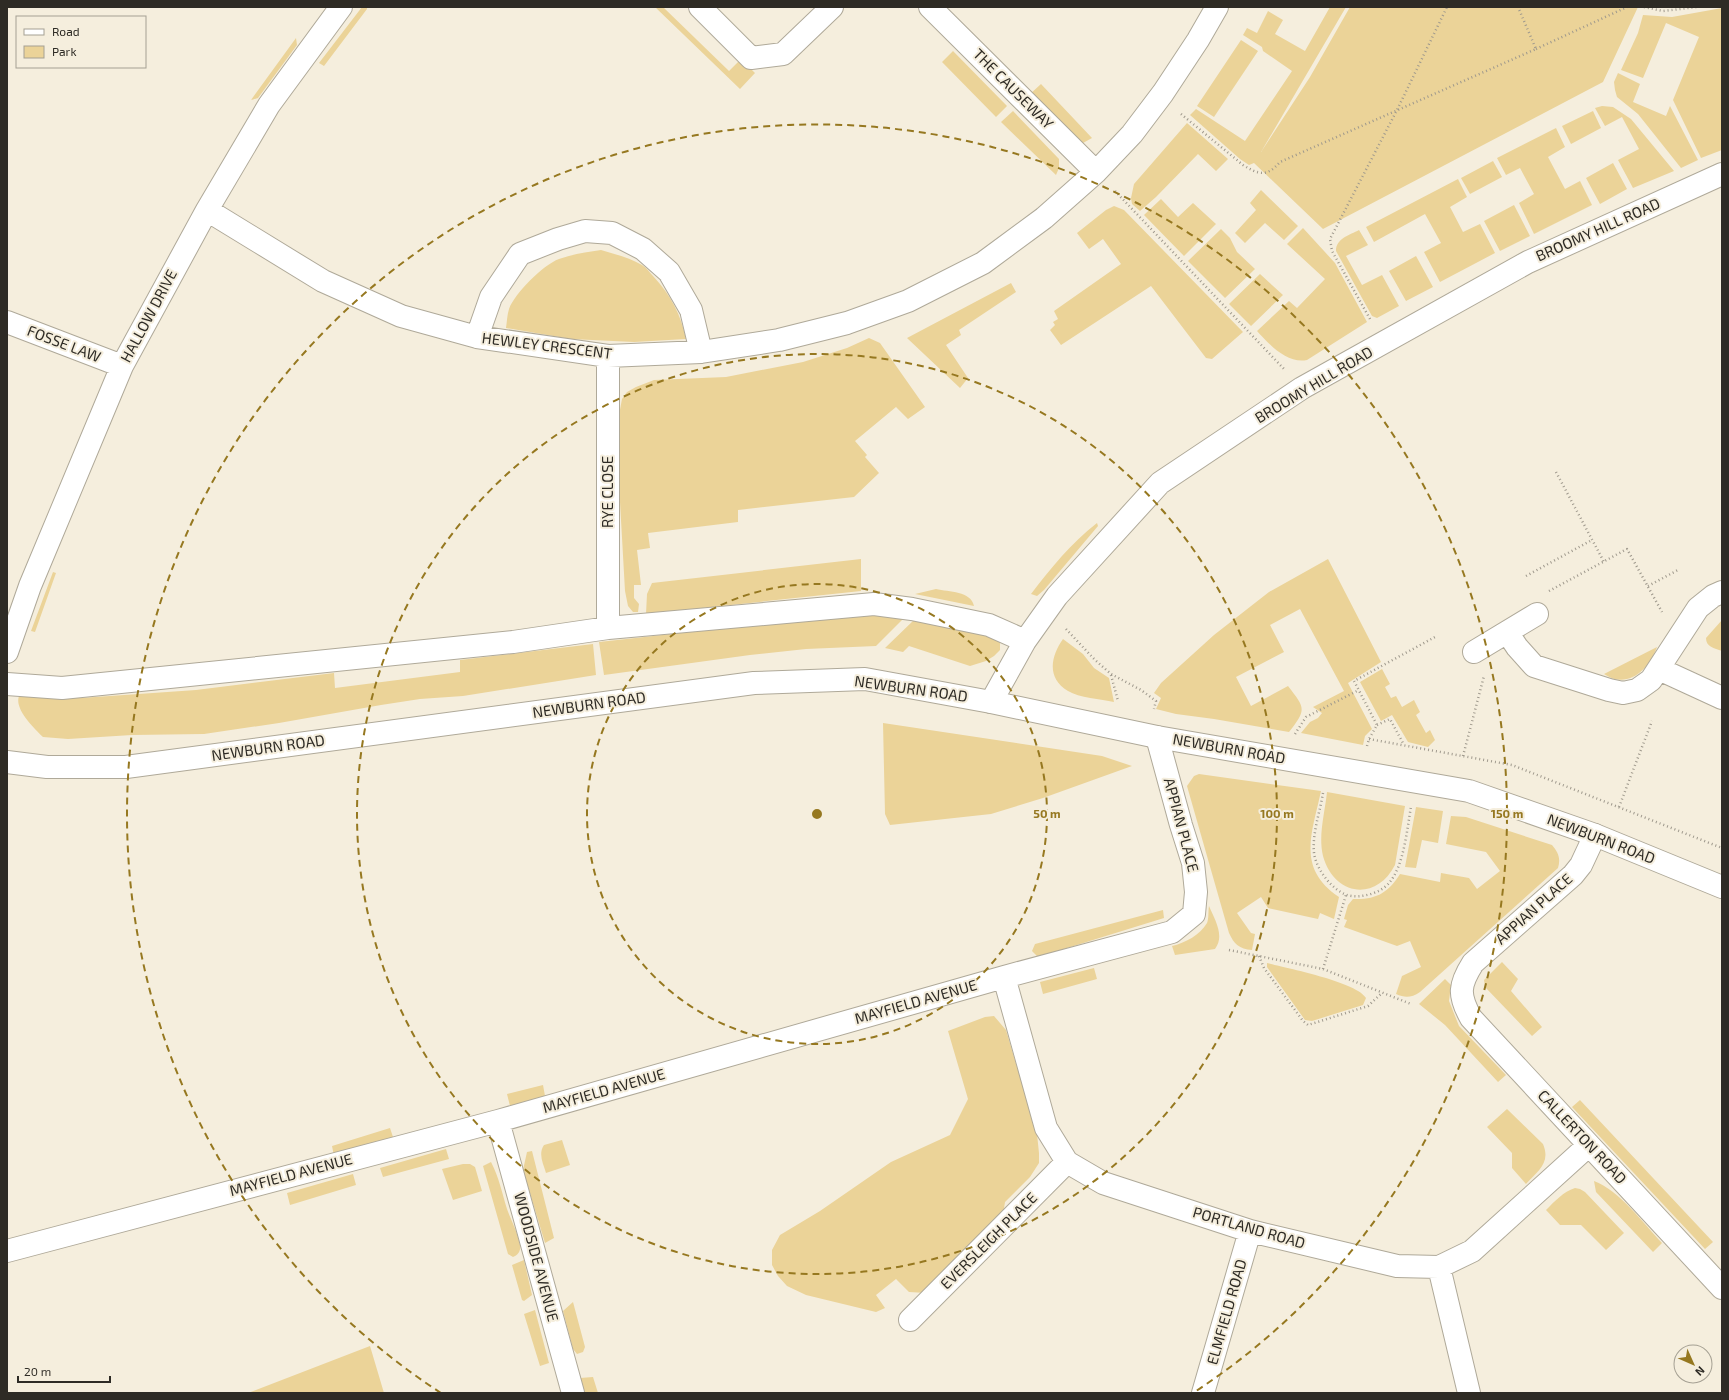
<svg xmlns="http://www.w3.org/2000/svg" width="1729" height="1400" font-family="'Exo 2',sans-serif">
  <rect width="100%" height="100%" fill="#f5eedd"/>
  <path fill="#ebd398" d="M362 7H367V9L324 66 319 63Z
    M655 7H663L729 71 741 59 755 73 740 89Z
    M1330 7H1346L1261 152 1310 77 1350 7H1638L1603 82 1323 229 1254 163 1249 165 1240 159 1190 115 1196 109 1245 141 1292 71 1263 51 1262 47 1243 35 1247 28 1257 33 1268 11 1283 20 1275 34 1305 51Z
    M1722 8V150L1701 158 1673 100 1699 37 1666 23 1643 78 1621 70 1638 33 1643 15 1672 17Z
    M296 38 297 45 258 98 251 100Z
    M1241 40 1258 51 1214 117 1197 106Z
    M953 51 1007 106 996 117 942 62Z
    M1618 73 1640 84 1633 102 1666 116 1670 106 1698 160 1681 168 1638 114 1617 97 1615 90 1614 82Z
    M1041 84 1092 138 1083 143 1075 140 1029 95Z
    M1602 106 1613 107 1631 119 1674 171 1633 188 1618 160 1639 149 1622 117 1605 126 1595 108Z
    M1013 111 1059 159V168L1056 175 1001 122Z
    M1593 111 1601 128 1571 144 1562 126Z
    M1187 123 1228 159 1216 171 1198 154 1156 197 1140 211 1132 204 1131 198 1134 184Z
    M1556 128 1565 147 1548 157 1565 189 1580 181 1592 205 1534 234 1519 203 1534 194 1520 168 1506 175 1497 158Z
    M1493 161 1502 177 1470 194 1461 178Z
    M1613 163 1627 189 1600 204 1586 178Z
    M1458 179 1467 197 1450 207 1463 232 1480 224 1495 253 1440 282 1424 252 1441 243 1425 214 1374 242 1366 227Z
    M1261 190 1298 226 1284 240 1265 223 1245 243 1235 233 1256 210 1250 203Z
    M1161 199 1178 217 1193 203 1216 224 1184 256 1144 215Z
    M1514 205 1530 236 1500 251 1484 221Z
    M1114 206 1124 210 1243 332 1212 359 1206 358 1151 286 1061 345 1050 330 1055 325 1053 322 1058 319 1054 311 1121 264 1103 239 1089 249 1077 233 1106 210Z
    M1303 228 1335 263 1367 322 1307 360C1287 364 1269 344 1257 331L1289 301 1297 308 1325 279 1287 244Z
    M1221 229 1230 238 1237 252 1255 269 1225 298 1188 261Z
    M1359 230 1368 245 1346 256 1362 285 1382 275 1399 306 1377 318 1372 316 1336 251C1336 238 1350 235 1359 230Z
    M601 250C615 254 630 258 642 265 647 268 650 273 653 276 671 295 681 315 686 339L634 342 571 339 506 328C507 322 507 315 509 309 515 293 543 265 559 259 573 254 587 252 601 250Z
    M1416 256 1433 287 1406 301 1389 271Z
    M1260 274 1283 295 1251 326 1229 304Z
    M1011 283 1016 292 959 330 961 335 946 345 968 378 960 388 907 338Z
    M869 338 880 343 925 407 908 419 896 407 855 441 867 455 865 457 879 473 854 497 738 510V522L648 533 650 548 637 550 641 585H634V598L639 604 638 612H633L628 606 625 591 616 431 622 399 627 392 636 387 654 380 726 377 803 362 847 348Z
    M1097 523 1098 526 1044 590 1037 596 1031 594C1051 568 1071 543 1097 523Z
    M861 559V591L646 614 647 594 652 583Z
    M1328 559 1381 662 1348 683 1372 729 1365 736 1363 745 1301 733 1310 722 1318 718 1322 713 1313 707 1344 691 1300 609 1270 625 1284 652 1236 677 1251 706 1288 686C1305 708 1307 709 1289 732L1214 719 1176 714 1156 709 1161 698 1154 693 1161 683 1214 635 1269 592Z
    M53 572 56 573 35 632 31 631Z
    M936 589C949 592 971 591 974 606L915 594Z
    M878 615 904 618 876 646 806 649 750 655 604 675 599 642C692 633 785 617 878 615Z
    M915 619 996 637 1000 643V650L994 656 986 661 970 666 909 646 903 652 885 648Z
    M1722 620V651C1714 648 1706 647 1706 638Z
    M1063 639 1083 654 1094 668 1109 678 1114 702C1101 699 1079 698 1068 691 1046 678 1051 656 1063 639Z
    M593 644 596 675 463 696 420 699 381 705 279 723 204 734 132 735 68 739 43 737C34 728 14 709 19 696L81 698 196 690 334 673 335 688 460 672V660Z
    M1657 647C1649 670 1627 690 1604 674Z
    M1382 669 1390 684 1385 687 1391 698 1396 696 1402 707 1414 700 1420 712 1416 715 1426 733 1430 730 1435 740 1428 747 1408 742 1392 715 1381 721 1360 682Z
    M883 723 1102 756 1132 766 1043 798 991 814 890 825 885 814Z
    M1199 774 1321 791C1312 834 1296 868 1339 897L1334 919 1320 913 1318 919 1268 908 1261 897 1237 913 1251 933 1255 934 1252 950C1239 949 1234 944 1229 933L1187 786 1194 776Z
    M1327 792 1405 806 1395 865C1376 902 1334 896 1323 856 1318 836 1325 812 1327 792Z
    M1416 807 1443 811 1438 843 1422 840 1416 868 1405 867Z
    M1451 816 1466 817 1552 845C1558 852 1561 858 1558 868L1420 992C1411 998 1405 998 1396 994L1402 976 1421 967 1410 941 1397 946 1344 927 1347 920 1344 919 1348 905 1353 899C1376 900 1388 893 1400 874L1440 882 1441 873 1469 878 1477 889 1500 871 1486 852 1446 844Z
    M1209 906C1215 920 1225 936 1215 949L1175 955 1172 946C1185 943 1200 935 1207 923 1209 919 1208 911 1209 906Z
    M1163 910 1164 918 1038 957 1032 951 1035 944Z
    M1502 962 1518 979 1511 991 1542 1027 1532 1036 1485 987 1484 980Z
    M1267 963C1286 968 1357 982 1366 998L1363 1005 1312 1021 1305 1020 1267 967Z
    M1094 968 1097 979 1043 994 1040 982Z
    M1445 979 1451 985 1449 1001 1459 1026 1506 1075 1498 1082 1445 1025 1419 1004Z
    M994 1016 1006 1030 1037 1134 1039 1153V1163L1030 1177 1005 1202 1003 1215 926 1293 909 1292 896 1279 876 1295 885 1308 876 1312 806 1295 787 1286 778 1276 772 1265V1250L780 1235 820 1211 891 1162 950 1135 968 1099 948 1031 985 1017Z
    M543 1085 545 1096 510 1106 507 1094Z
    M1580 1100 1713 1242 1705 1249 1572 1107Z
    M1507 1109 1543 1144C1551 1163 1538 1171 1526 1184L1512 1168V1153L1487 1127Z
    M390 1128 394 1140 334 1156 332 1146Z
    M562 1140 570 1165 546 1173C543 1163 538 1154 544 1145Z
    M446 1149 449 1159 383 1177 380 1168Z
    M532 1151 554 1238 545 1243 523 1170 527 1152Z
    M491 1162C499 1177 502 1193 507 1209 511 1220 518 1233 520 1245 521 1251 518 1255 513 1257L508 1254 483 1166Z
    M463 1164H470L475 1167 482 1191 453 1200 442 1169Z
    M353 1174 356 1185 290 1205 287 1193Z
    M1594 1181C1619 1190 1644 1224 1662 1243L1653 1252 1596 1192Z
    M1575 1188 1580 1189 1585 1192 1624 1233 1606 1250 1581 1225H1560L1546 1210C1555 1201 1563 1192 1575 1188Z
    M524 1260 532 1295 524 1301 522 1300 512 1265Z
    M573 1302 585 1347 583 1352 577 1354 573 1349 563 1311Z
    M535 1310 549 1363 540 1366 524 1314Z
    M370 1346 384 1393H248Z
    M593 1377 598 1393H585L580 1378Z"/>
  <g fill="none" stroke-linecap="round" stroke-linejoin="round">
    <g stroke="#afa999" stroke-width="24">
      <path id="minor" d="M700 7 751 58 783 54 832 7
        M930 7 1096 172
        M207 210 323 281 401 316 477 337 608 356 701 352 779 340 847 323 908 301 983 263 1044 218 1096 172 1132 134 1163 93 1198 40 1217 7
        M7 322 122 366
        M477 337 491 297 520 254 558 239 585 231 612 233 643 249 669 272 691 310 701 352
        M608 628V356
        M1507 632 1517 647 1534 666 1609 690 1623 693 1637 690 1651 680 1698 608 1713 596 1722 592
        M7 652 30 586 122 366 207 210 269 105 341 7
        M1474 652 1537 614
        M1659 669 1722 698
        M7 684 62 688 513 642 608 628 874 604 912 609 989 625 1025 641
        M991 702 1025 641 1057 596 1160 483 1302 388 1528 262 1722 174
        M1595 835 1581 865 1573 875 1473 963C1459 985 1458 995 1471 1018L1722 1288
        M1004 977 1046 1128 1067 1162 1103 1183 1250 1231 1397 1266 1439 1267 1472 1251 1589 1145
        M498 1121 573 1393
        M7 1251 498 1121 1004 977 1172 932 1194 914 1196 892 1193 863 1181 825 1157 737
        M1439 1267 1469 1393
        M910 1320 1067 1162
        M1203 1393 1250 1231"/>
    </g>
    <g stroke="#afa999" stroke-width="24">
      <path id="major" d="M7 762 47 767H126L754 683 865 679 991 702 1157 737 1469 791 1595 835 1722 887"/>
    </g>
    <path stroke="#9f998d" stroke-width="2.5" stroke-dasharray="1 3" stroke-linecap="butt" d="M1644 7 1663 11 1697 7
      M1536 49 1627 7
      M1181 114 1243 165C1259 175 1267 177 1280 162L1536 49 1518 7
      M1115 191 1284 369
      M1370 319 1332 251 1330 239 1397 110 1447 7
      M1556 472 1604 562
      M1526 576 1592 540
      M1648 586 1678 570
      M1549 591 1627 549 1662 612
      M1066 629 1095 660 1111 674 1141 690 1156 701 1154 709
      M1111 675 1118 701
      M1377 725 1390 719 1404 745
      M1295 734 1306 717 1359 690
      M1369 739 1512 765 1722 848
      M1367 746 1369 739 1377 725 1354 681 1435 637
      M1463 756 1484 676
      M1323 793C1320 812 1312 834 1314 853 1316 869 1332 890 1347 895 1360 899 1381 893 1389 883 1404 866 1407 829 1411 807
      M1619 807 1652 721
      M1229 950 1323 969 1411 1004
      M1259 956 1264 968 1303 1021 1308 1025 1368 1006 1382 993
      M1323 969 1346 895"/>
    <use href="#minor" stroke="#fff" stroke-width="22"/>
    <use href="#major" stroke="#fff" stroke-width="22"/>
  </g>
  <g fill="none" stroke="#967820" stroke-width="2" stroke-dasharray="7 5">
    <circle cx="817" cy="814" r="230"/>
    <circle cx="817" cy="814" r="460"/>
    <path d="M441 1393A690 690 0 1 1 1193 1393"/>
  </g>
  <g text-anchor="middle" stroke-width="4" stroke-linejoin="round" paint-order="stroke">
    <g font-size="15" fill="#2e2b25" stroke="#f5eedd">
      <text transform="translate(1013 89) rotate(45)" y="5">THE CAUSEWAY</text>
      <text transform="translate(1598 230) rotate(-24)" y="5">BROOMY HILL ROAD</text>
      <text transform="translate(149 316) rotate(-62)" y="5">HALLOW DRIVE</text>
      <text transform="translate(64 344) rotate(21)" y="5">FOSSE LAW</text>
      <text transform="translate(547 346) rotate(7)" y="5">HEWLEY CRESCENT</text>
      <text transform="translate(1314 385) rotate(-31)" y="5">BROOMY HILL ROAD</text>
      <text transform="translate(608 492) rotate(-90)" y="5">RYE CLOSE</text>
      <text transform="translate(911 689) rotate(8)" y="5">NEWBURN ROAD</text>
      <text transform="translate(589 705) rotate(-8)" y="5">NEWBURN ROAD</text>
      <text transform="translate(268 748) rotate(-8)" y="5">NEWBURN ROAD</text>
      <text transform="translate(1229 749) rotate(10)" y="5">NEWBURN ROAD</text>
      <text transform="translate(1181 825) rotate(75)" y="5">APPIAN PLACE</text>
      <text transform="translate(1601 839) rotate(21)" y="5">NEWBURN ROAD</text>
      <text transform="translate(1534 909) rotate(-42)" y="5">APPIAN PLACE</text>
      <text transform="translate(916 1002) rotate(-16)" y="5">MAYFIELD AVENUE</text>
      <text transform="translate(604 1091) rotate(-16)" y="5">MAYFIELD AVENUE</text>
      <text transform="translate(1582 1137) rotate(47)" y="5">CALLERTON ROAD</text>
      <text transform="translate(291 1175) rotate(-15)" y="5">MAYFIELD AVENUE</text>
      <text transform="translate(1249 1228) rotate(16)" y="5">PORTLAND ROAD</text>
      <text transform="translate(989 1241) rotate(-45)" y="5">EVERSLEIGH PLACE</text>
      <text transform="translate(536 1257) rotate(75)" y="5">WOODSIDE AVENUE</text>
      <text transform="translate(1227 1312) rotate(-74)" y="5">ELMFIELD ROAD</text>
    </g>
  </g>
  <circle cx="817" cy="814" r="6" fill="#967820" stroke="#f5eedd" stroke-width="2"/>
  <g font-size="12" text-anchor="middle" font-weight="bold" fill="#967820" stroke="#f5eedd" stroke-width="4" stroke-linejoin="round" paint-order="stroke">
    <text x="1047" y="818">50 m</text>
    <text x="1277" y="818">100 m</text>
    <text x="1507" y="818">150 m</text>
  </g>
  <rect width="1729" height="1400" fill="none" stroke="#2e2b25" stroke-width="16"/>
  <rect x="16" y="16" width="130" height="52" fill="#f5eedd" stroke="#a5a093"/>
  <rect x="24" y="29" width="20" height="6" fill="#ffffff" stroke="#a5a093"/>
  <text x="52" y="36" font-size="12" fill="#2e2b25">Road</text>
  <rect x="24" y="46" width="20" height="12" fill="#ebd398" stroke="#a5a093"/>
  <text x="52" y="56" font-size="12" fill="#2e2b25">Park</text>
  <g transform="translate(1693 1364) rotate(135)"><circle r="19" fill="#f5eedd" stroke="#a5a093"/>
  <path d="M0-3L7 15L0 10L-7 15Z" fill="#967820"/>
  <text y="-6" font-size="11" font-weight="bold" text-anchor="middle" fill="#2e2b25">N</text>
  </g>
  <path d="M18 1376v6h92v-6" fill="none" stroke="#2e2b25" stroke-width="2"/>
  <text x="24" y="1376" font-size="12" fill="#2e2b25" stroke="#f5eedd" stroke-width="3" paint-order="stroke">20 m</text>
</svg>
